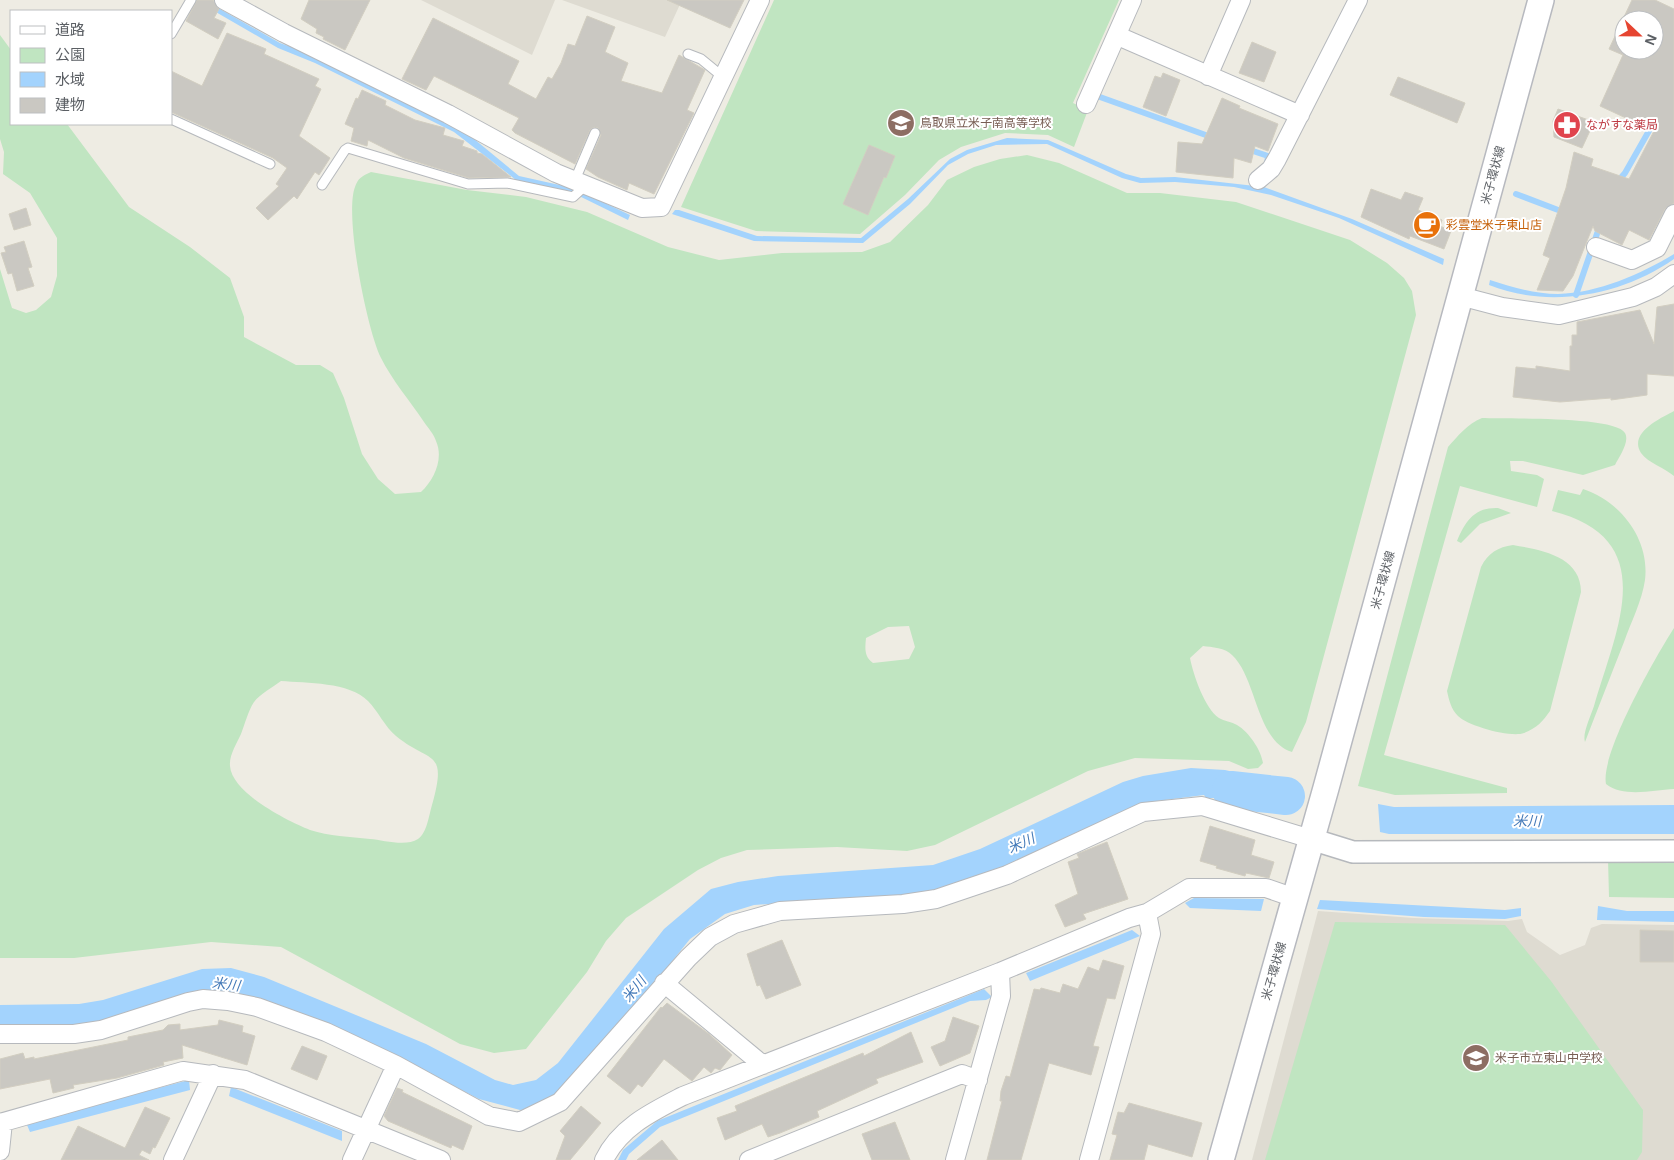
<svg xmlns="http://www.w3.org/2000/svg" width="1674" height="1160" font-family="Helvetica,'Noto Sans JP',sans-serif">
  <rect width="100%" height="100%" fill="#eeece3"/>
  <path fill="#dedbd1" d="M421 0H555L532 55Z
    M562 0H682L665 37Z
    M1318 911 1414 918 1508 921 1522 919 1527 932 1560 955 1585 945 1591 928 1602 924 1674 925V1160H1252Z"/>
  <path fill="#c0e5c1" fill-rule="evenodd" d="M774 0H1119L1073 103 1088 110 1074 147 1048 135 1005 133 961 147 939 160 905 195 860 234 756 231 681 207Z
    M0 35 11 50V124H67L129 207 190 247 230 278 244 317V337L296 365H320L333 373 344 398 362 454 378 479 395 494 421 492C434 480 444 459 436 441 434 434 428 428 424 422 410 401 392 380 381 358 367 330 344 215 355 187 358 178 362 176 371 172L467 190 526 197 587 212 668 247 719 260 782 253 862 252 890 242 928 205 947 180 974 167 1000 159 1027 155 1059 163 1127 193H1160L1236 202 1350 240 1387 263 1404 278 1412 291 1416 315 1306 722 1292 752C1256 741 1257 678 1232 655 1226 648 1211 647 1203 646L1190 658C1193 674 1205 709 1219 718 1224 721 1232 722 1237 725 1249 732 1261 750 1263 763L1258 768 1248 769 1229 761 1135 758 1088 771 935 845 907 851 837 847 747 850 721 858 698 870 626 918 606 941 587 972 526 1049 494 1053 460 1044 281 947 211 942 74 958H0V269L12 308 26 313 36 310 51 297 57 276V238L30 193 3 174 4 152 0 139ZM909 626 915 647 909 659 873 663C864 657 865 648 866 638L888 627ZM281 681C306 683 350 682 368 701 378 711 385 727 396 736 430 764 448 748 432 805 429 815 427 833 418 839 406 847 383 840 370 839 350 837 329 836 310 830 287 821 232 793 230 766 229 755 237 743 241 734 245 724 248 711 254 702 260 694 273 687 281 681Z
    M1674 411V476C1665 468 1648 463 1641 453 1628 433 1661 418 1674 411Z
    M1482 418C1504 419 1616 416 1625 433 1630 442 1619 457 1615 465L1583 475 1523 461H1510L1511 471 1537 475 1544 479 1537 507 1460 486 1384 755 1507 788V793L1395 795 1358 786 1448 447C1458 436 1467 424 1482 418Z
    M1583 489C1620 501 1650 539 1645 580 1642 601 1631 622 1624 642 1611 675 1598 708 1585 742 1582 734 1591 715 1594 706 1616 629 1663 539 1552 511L1558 490 1580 495Z
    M1498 508 1511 513 1480 524 1461 543 1457 541C1465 522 1474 507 1498 508Z
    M1513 545C1541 550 1581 556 1581 592L1550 711C1543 721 1537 728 1524 733 1511 738 1468 726 1458 716 1451 709 1449 700 1447 691L1481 567C1488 553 1498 547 1513 545Z
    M1674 628V789C1653 790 1624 798 1606 784 1600 754 1656 656 1674 628Z
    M1674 858V898L1609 897 1608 859Z
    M1335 922 1505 925 1551 981 1643 1110 1642 1152 1637 1160H1265Z"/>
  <path fill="#a3d3fd" d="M195 0H204L280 43 313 55 468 134 519 176 573 188 630 215 628 220 573 193 516 180 454 132 315 63 278 48Z
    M1007 138 1048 140 1126 174 1141 178 1175 177 1264 187 1352 219 1444 259 1443 265 1339 218 1271 195 1234 187 1175 182 1140 183 1122 178 1047 144 996 145 968 154 948 165 910 204 863 243 754 241 672 214 675 210H679L757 236 861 238 908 199 950 159 967 150Z
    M1674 254V259C1621 296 1549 309 1489 285L1490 280C1511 287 1535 294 1558 294 1598 293 1641 274 1674 254Z
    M1191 768 1225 770 1287 785 1276 809 1216 795 1215 798H1206L1204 795 1157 801 1125 810 995 872 932 893 754 905 725 914 690 939 580 1076 540 1108 520 1110 479 1099 407 1062 249 998 94 1025 0 1029V1005L79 1004 103 1000 202 969 231 968 264 977 426 1044 495 1080 513 1085 536 1080 558 1063 664 929 711 889 738 882 778 876 933 865 980 849 1123 782 1143 776Z
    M1378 804 1394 807 1674 805V834H1389L1380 832Z
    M1194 898 1264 899 1261 911 1190 908 1185 903Z
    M1320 900 1505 910 1521 908V916L1505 919 1424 917 1317 909Z
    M1598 906 1627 911H1674V922L1597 920Z
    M1132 930 1140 936 1030 981 1026 973Z
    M984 989 992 997 986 1000 970 1001 660 1127 629 1154 626 1160H618L623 1150 657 1121Z
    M189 1080 190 1090 30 1132 27 1125 32 1121Z
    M231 1087 342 1131V1141L229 1096Z"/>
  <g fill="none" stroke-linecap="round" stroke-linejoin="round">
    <path stroke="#a3d3fd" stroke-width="6" d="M1100 97 1214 138
      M1247 149 1268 156 1267 164
      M1618 181 1625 173 1654 122
      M1516 194 1566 213
      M1576 295 1600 225"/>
    <path stroke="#a3d3fd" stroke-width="38" d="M1231 790 1286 796"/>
  </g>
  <path fill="#cac8c2" stroke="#d2cec1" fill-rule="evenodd" d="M197 0H213L219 9 214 18 226 23 218 39 186 21Z
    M309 0H370L345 50 323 39 324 37 316 33 317 29 301 19Z
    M667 0H744L730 28Z
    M1632 0H1655L1674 9V203L1665 209 1649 240 1629 230 1622 245 1595 231 1593 226 1573 276 1563 291 1537 290 1550 258 1543 255 1566 188 1574 152 1593 159 1591 166 1629 179 1654 131 1600 106 1623 55 1609 49ZM1624 20H1654V50H1624Z
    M587 16 615 27 605 52 628 63 621 81 662 93 679 55 705 70 687 110 694 113 654 194 629 183 627 190 598 177 586 169 601 135 598 128 594 127 590 130 575 164 515 133 512 130 519 118 434 76 426 90 402 79 433 18 519 61 508 84 536 99 548 77 552 79 561 63 568 44 575 46Z
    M227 33 266 49 264 54 319 79 315 86 321 89 299 136 330 158 319 175 315 172 297 199 294 196 268 220 256 208 279 186 276 184 287 168 273 158 171 112V71L202 86Z
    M1252 42 1276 52 1264 82 1239 73Z
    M1163 73 1180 80 1166 116 1143 107 1155 76 1161 78Z
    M1398 77 1465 103 1457 123 1390 95Z
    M362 90 386 101 385 105 415 120 445 128 443 135 464 141 462 146 477 151V153L482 154 511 177 469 178 404 158 368 140 367 146 351 141 354 128 345 124 356 98 358 99Z
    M1222 98 1240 106 1239 108 1278 124 1268 151 1255 146 1251 163 1234 158 1233 178 1176 172 1178 142 1202 144Z
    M1558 109 1594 122 1582 148 1554 137 1553 121Z
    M869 145 895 156 886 178 884 177 868 215 843 204Z
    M1371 189 1401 200 1405 192 1423 198 1418 210 1442 220 1440 226 1451 231 1444 249 1410 236 1409 239 1361 217Z
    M26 208 31 225 14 230 9 214Z
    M24 241 32 267 28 268 34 286 17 291 12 273 8 274 1 253 6 252 4 247Z
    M1674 304V376L1647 374V395L1611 400V398L1560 402 1513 397 1516 367 1536 369V366L1570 371V346H1572V335H1577V322L1640 310 1654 344 1657 307Z
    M1210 826 1255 840 1251 855 1274 862 1269 878 1246 873 1245 876 1216 868 1217 866 1200 861Z
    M1107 842 1128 899 1083 914 1086 919 1065 927 1055 905 1078 894 1068 862 1079 858 1077 854Z
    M1640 930 1674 931V962H1640Z
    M782 940 801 985 766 999 760 985 757 986 747 954Z
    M1103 960 1124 966 1115 999 1107 998 1093 1046 1099 1047 1091 1075 1049 1063 1021 1160H987L1002 1101H1000L1001 1091 1006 1076 1010 1077 1034 989 1040 990 1041 988 1060 993 1063 984 1078 989 1088 967 1099 971Z
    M667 1003 709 1034 732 1055 720 1070 715 1068 711 1073 704 1067 692 1081 664 1059 642 1087 638 1084 630 1094 607 1076 661 1007 662 1008Z
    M953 1017 979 1026 970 1053 940 1066 931 1047 945 1041Z
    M219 1020 243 1026 242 1032 255 1036 247 1065 182 1045 183 1058 163 1062 164 1065 117 1078 73 1085 74 1088 53 1093 50 1079 0 1089V1059L23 1053 25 1059 34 1057V1059L128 1040V1037L163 1030 168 1025 180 1024V1030L218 1025Z
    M911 1032 923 1062 876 1079 878 1083 817 1111 819 1117 780 1133 768 1137 762 1124 725 1140 717 1118 737 1111 735 1106 863 1053 864 1056Z
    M302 1046 327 1056 317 1080 291 1069Z
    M397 1088 403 1090 402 1092 472 1126 463 1150 452 1145 451 1148 388 1121 384 1116Z
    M1129 1103 1202 1123 1192 1157 1148 1144 1144 1160H1110L1117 1135 1112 1134 1118 1112 1124 1113Z
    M581 1106 601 1123 570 1160H556L565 1136 560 1131Z
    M145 1107 170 1118 155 1148 153 1147 150 1154 142 1150 139 1155 149 1160H61L78 1126 125 1148Z
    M895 1122 910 1160H872L862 1134Z
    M662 1140 678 1160H637Z"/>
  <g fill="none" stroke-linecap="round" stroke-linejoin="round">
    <g stroke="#b6b9bd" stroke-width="11">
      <path id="service" d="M171 34 191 0
        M688 54 701 59 723 77
        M171 119 270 164
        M575 180 595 133
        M322 185 345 150 348 148 468 184 507 183 573 197 586 185"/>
    </g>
    <g stroke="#b6b9bd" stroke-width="20">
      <path id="minor" d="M224 0 284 33 448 114 556 173 642 208 661 207 760 0
        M1118 36 1300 115
        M1208 76 1241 0
        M1086 104 1132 0
        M1258 180 1271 169 1277 159 1358 0
        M1596 247 1632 260 1657 248 1674 214
        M1460 296 1502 307 1559 315 1633 297 1656 287 1674 274
        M1147 913 1189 888H1266L1295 898
        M664 983 763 1065
        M0 1034H74L101 1030 188 1002 203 999 228 1001 257 1007 326 1032 396 1065 489 1116 519 1122 560 1102 688 958 710 937 734 924 780 911 903 904 936 899 1007 875 1143 812 1202 806 1311 839
        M0 1123 183 1071 245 1080 441 1160
        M0 1151 3 1122
        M173 1160 213 1074
        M352 1160 396 1065
        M604 1160C620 1127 652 1112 683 1096L1000 972 1129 918 1147 913 1151 934 1089 1160
        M749 1160 962 1074 978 1080
        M955 1160 1001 996 1000 972"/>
    </g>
    <g stroke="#b6b9bd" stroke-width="24">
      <path id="tertiary" d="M1311 839 1353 852 1674 851"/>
    </g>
    <g stroke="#b7b9bf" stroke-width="28">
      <path id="secondary" d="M1221 1160 1326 788 1541 0"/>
    </g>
    <use href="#service" stroke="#fff" stroke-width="9"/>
    <use href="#minor" stroke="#fff" stroke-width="18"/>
    <use href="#tertiary" stroke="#fff" stroke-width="21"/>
    <use href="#secondary" stroke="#fff" stroke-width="25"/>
  </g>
  <defs>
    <g id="school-disc" transform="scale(1.4375)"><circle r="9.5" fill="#8d6e63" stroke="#fff"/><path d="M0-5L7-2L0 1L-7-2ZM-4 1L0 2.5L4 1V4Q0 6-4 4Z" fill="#fff"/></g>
    <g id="pharmacy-disc" transform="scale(1.4375)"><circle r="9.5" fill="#e0444e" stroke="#fff"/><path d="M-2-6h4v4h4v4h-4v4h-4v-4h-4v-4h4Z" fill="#fff"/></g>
    <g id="cafe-disc" transform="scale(1.4375)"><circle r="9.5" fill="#e8710a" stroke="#fff"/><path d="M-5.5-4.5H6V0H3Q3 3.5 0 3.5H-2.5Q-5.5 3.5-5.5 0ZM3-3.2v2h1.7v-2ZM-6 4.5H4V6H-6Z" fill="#fff"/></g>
  </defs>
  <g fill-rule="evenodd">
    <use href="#school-disc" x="901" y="123"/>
    <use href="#pharmacy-disc" x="1567" y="125"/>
    <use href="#cafe-disc" x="1427" y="225"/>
    <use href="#school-disc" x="1476" y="1058"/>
  </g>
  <g text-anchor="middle" stroke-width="4" stroke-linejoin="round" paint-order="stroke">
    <g font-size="12" fill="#785e54" stroke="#fff" text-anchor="start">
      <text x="920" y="127">鳥取県立米子南高等学校</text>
      <text x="1495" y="1062">米子市立東山中学校</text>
    </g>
    <g font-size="12" fill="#be3a42" stroke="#fff" text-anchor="start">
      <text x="1586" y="129">ながすな薬局</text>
    </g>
    <g font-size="12" fill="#5b5f64" stroke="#fff">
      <text transform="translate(1493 175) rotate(-75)" y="4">米子環状線</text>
      <text transform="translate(1383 580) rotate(-75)" y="4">米子環状線</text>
      <text transform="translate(1274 971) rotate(-74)" y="4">米子環状線</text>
    </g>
    <g font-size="12" fill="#c56008" stroke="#fff" text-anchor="start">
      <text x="1446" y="229">彩雲堂米子東山店</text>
    </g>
    <g font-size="14" font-style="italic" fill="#4379b8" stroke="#fff">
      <text transform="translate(1527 821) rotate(1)" y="5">米川</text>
      <text transform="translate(1021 843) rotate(-24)" y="5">米川</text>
      <text transform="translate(226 984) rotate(7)" y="5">米川</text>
      <text transform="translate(634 989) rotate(-51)" y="5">米川</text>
    </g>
  </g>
  <rect x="10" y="10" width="162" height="115" fill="#ffffff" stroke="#bdbfc1"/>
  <rect x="20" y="26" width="25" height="8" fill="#ffffff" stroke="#bdbfc1"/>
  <text x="55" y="35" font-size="15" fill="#5b5f64">道路</text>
  <rect x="20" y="48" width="25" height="15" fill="#c0e5c1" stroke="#bdbfc1"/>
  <text x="55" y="60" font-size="15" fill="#5b5f64">公園</text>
  <rect x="20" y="72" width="25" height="15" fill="#a3d3fd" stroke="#bdbfc1"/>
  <text x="55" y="85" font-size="15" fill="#5b5f64">水域</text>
  <rect x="20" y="98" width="25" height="15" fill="#cac8c2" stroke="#bdbfc1"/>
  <text x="55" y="110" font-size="15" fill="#5b5f64">建物</text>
  <g transform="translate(1639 35) rotate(112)"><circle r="24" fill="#ffffff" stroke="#bdbfc1"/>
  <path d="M0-4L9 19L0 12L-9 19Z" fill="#e64531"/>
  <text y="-8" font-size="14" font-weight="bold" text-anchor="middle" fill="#5b5f64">N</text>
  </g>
</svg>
